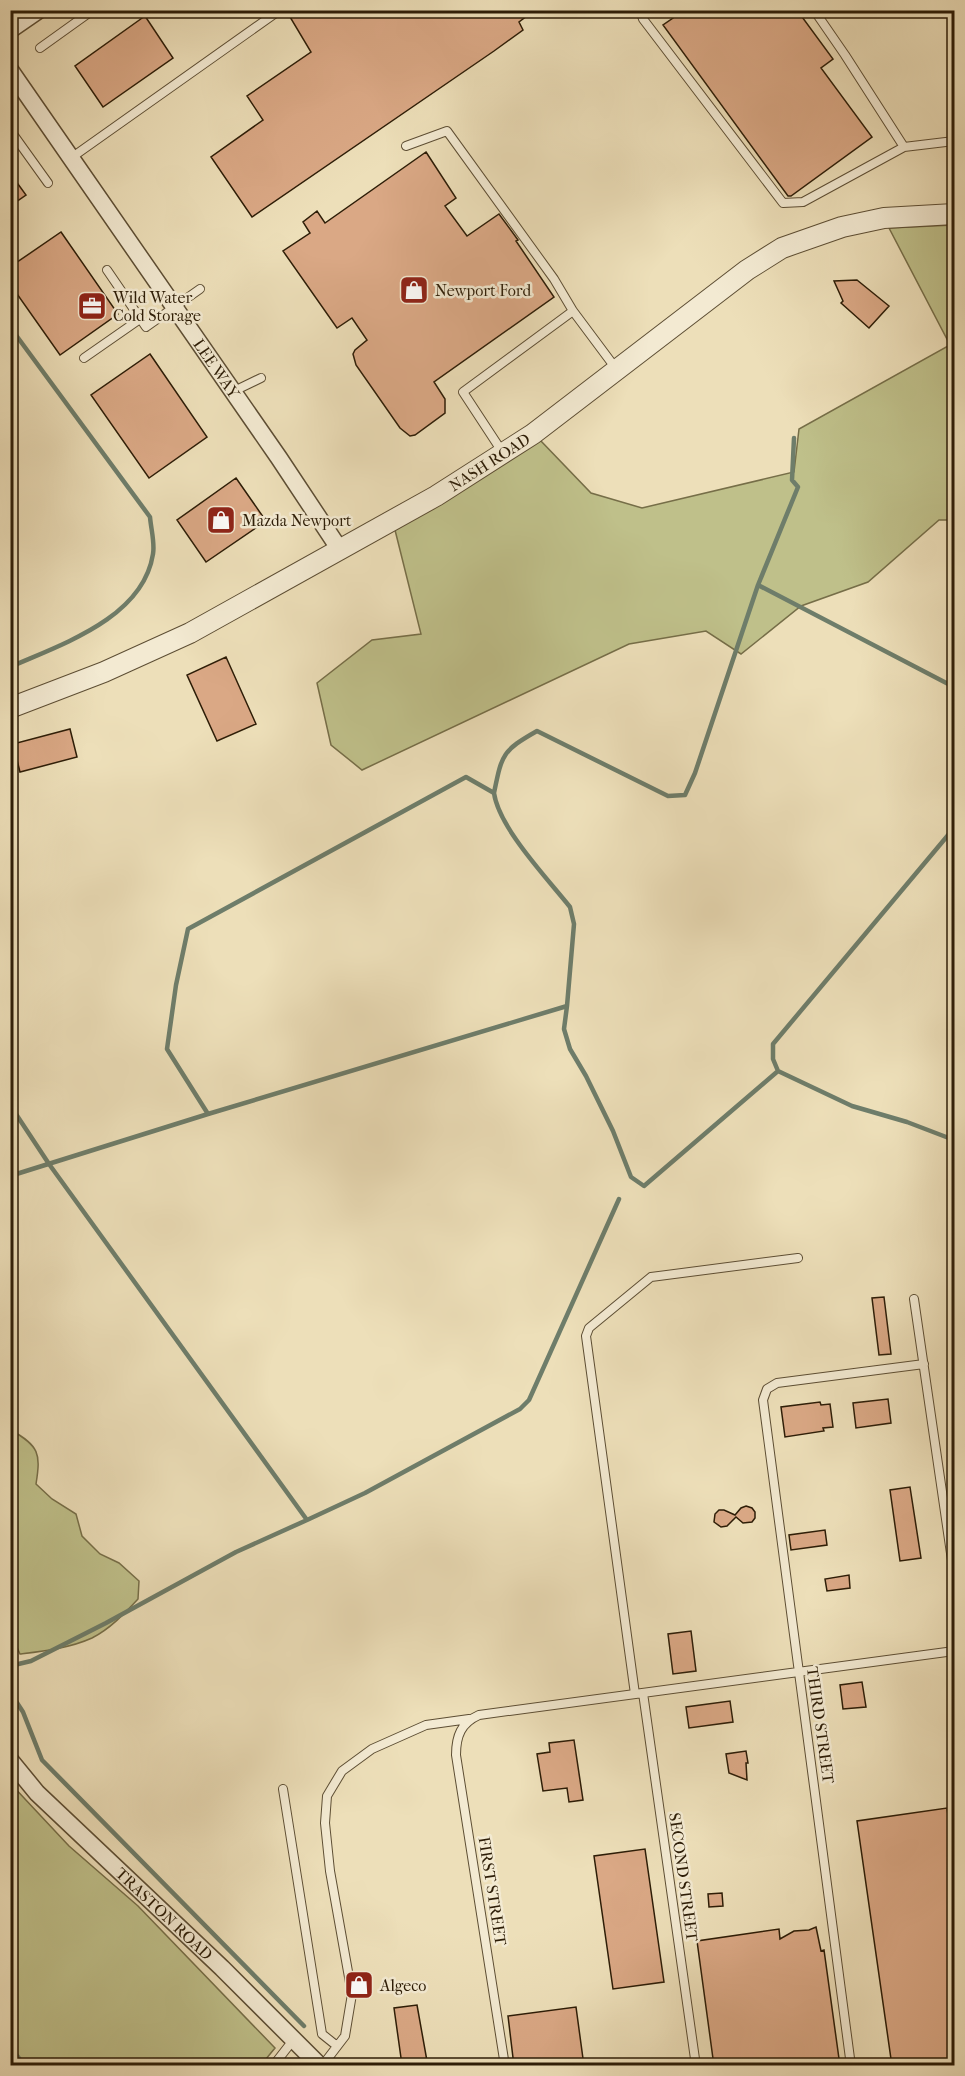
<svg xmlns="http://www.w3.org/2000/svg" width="965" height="2076" font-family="'IM FELL French Canon',serif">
  <rect width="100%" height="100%" fill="#eddfb9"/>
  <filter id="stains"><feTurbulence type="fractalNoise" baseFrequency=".00333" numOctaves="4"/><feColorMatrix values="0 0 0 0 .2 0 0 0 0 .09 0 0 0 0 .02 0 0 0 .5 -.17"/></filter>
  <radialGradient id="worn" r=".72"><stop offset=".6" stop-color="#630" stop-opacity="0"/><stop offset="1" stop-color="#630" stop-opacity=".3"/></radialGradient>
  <path fill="#bfc08a" stroke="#766e48" stroke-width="1.5" d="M954 225V520H939L868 582 801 606 741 654 706 631 629 644 362 770 331 745 317 683 372 640 421 634 395 530 539 439 591 493 642 508 794 472 799 429 950 345 889 228Z
    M11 1430C39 1446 41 1453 36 1484L52 1499 76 1514 82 1536 100 1554 119 1563 139 1581 138 1599C125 1613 110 1629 92 1638 70 1648 44 1651 20 1654L10 1632Z
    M10 1783 69 1846 138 1906 275 2048 261 2065H11Z"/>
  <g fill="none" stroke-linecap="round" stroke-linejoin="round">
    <path stroke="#6e7d6a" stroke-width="4.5" d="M10 327 150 517C151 529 155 543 153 554 143 618 62 644 10 667
      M758 585 954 687
      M494 793C502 754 502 751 537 731L668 796 685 795 695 773 758 585 798 487 792 480 794 438
      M778 1071 852 1106 907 1122 954 1140
      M10 1105 49 1164 307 1520 365 1493 520 1409 529 1400 619 1199
      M208 1114 167 1049 176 985 188 929 466 777 494 793C499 828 547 878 570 907L574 924 567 1006
      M10 1176 208 1114 567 1006 564 1029 570 1049 586 1076 613 1131 631 1177 644 1186 778 1071 773 1059V1044L954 828
      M10 1666 31 1661 106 1623 236 1552 307 1520
      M10 1692 23 1712 42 1760 304 2026
      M10 2047 25 2066"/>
  </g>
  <path fill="#daa885" stroke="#2d1d07" stroke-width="1.5" d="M300 10H535L519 22 523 30 494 51 252 217 211 157 263 120 247 96 311 52 290 17Z
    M668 10H797L833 59 821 68 872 137 791 196H788L663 25 673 18Z
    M145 16 173 58 103 107 75 66Z
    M426 152 456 198 445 206 467 236 499 214 518 240 516 241 554 297 434 382 445 399V413L415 435 410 436 400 428 356 365 353 354 355 350 367 340 352 318 337 328 283 251 310 233 303 222 317 211 325 223Z
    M10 173 26 195 10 206Z
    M61 232 118 314 60 355 10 284V267Z
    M857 280 889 306 869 328 841 303 843 301 834 281Z
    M150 354 207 437 149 478 91 395Z
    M236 478 266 521 206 562 177 520Z
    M226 657 256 724 217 741 187 675Z
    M70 729 77 757 20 772 13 744Z
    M884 1297 891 1354 879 1355 872 1298Z
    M888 1399 891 1423 856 1428 853 1403Z
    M820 1402 821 1405 830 1404 833 1427 823 1428 824 1431 785 1437 781 1407Z
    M910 1487 921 1558 900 1561 890 1490Z
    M746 1506 752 1508 755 1512V1518L752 1522 743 1523 736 1517 727 1526 721 1527 714 1522 715 1514 719 1510H724L735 1515 741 1508Z
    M825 1530 827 1545 791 1550 789 1535Z
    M849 1575 850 1588 827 1591 825 1579Z
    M691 1631 696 1671 673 1674 668 1634Z
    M862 1682 866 1707 843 1709 840 1685Z
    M730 1701 733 1722 689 1728 686 1707Z
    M574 1740 583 1800 569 1802 567 1788 543 1791 537 1754 550 1752 549 1743Z
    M746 1751 748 1763H746L747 1780 729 1773 726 1754Z
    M947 1808 954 1862V2066H892L857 1821Z
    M645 1849 664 1982 613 1989 594 1856Z
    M722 1893 723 1906 709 1907 708 1894Z
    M816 1927 821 1951 824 1950 840 2066H714L697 1941 779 1929 780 1939 794 1931 809 1930Z
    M417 2005 427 2061 402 2065 394 2008Z
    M576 2007 584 2066H514L508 2016Z"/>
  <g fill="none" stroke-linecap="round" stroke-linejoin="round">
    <g stroke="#5d4e34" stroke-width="10">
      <path id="service" d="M640 10 643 19 783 203 803 202 904 147 954 141
        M814 10 845 55 904 147
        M40 48 93 10
        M10 130 48 183
        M406 146 447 131 554 279 573 311 617 370
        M71 158 280 10
        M107 270 146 327 200 289
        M84 358 140 319
        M232 392 261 378
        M503 453 463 392 573 311
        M914 1299 954 1574
        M643 1693 696 2066
        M635 1694 586 1336 589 1328 651 1277 798 1258
        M283 1789 322 2034 337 2046
        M273 2066 294 2039
        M322 2066 345 2036 352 1994 330 1871 325 1823 327 1796 342 1771 372 1749 426 1725 469 1719
        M505 2066 456 1755C456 1736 461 1723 479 1715L954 1651
        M851 2066 763 1400 767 1389 777 1383 924 1364"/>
    </g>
    <g stroke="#5d4e34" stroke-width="19">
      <g id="minor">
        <path d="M10 30 39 10"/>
        <path id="s1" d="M10 70 279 458 340 550"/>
        <path id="s2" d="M10 1760 37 1793 222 1968 320 2066"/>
      </g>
    </g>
    <g stroke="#5d4e34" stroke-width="22">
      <g id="tertiary">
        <path id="s3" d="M10 708 104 672 190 633 436 496 533 434 747 270 782 248 842 227 884 218 954 214"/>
      </g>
    </g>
    <use href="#service" stroke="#f3ead2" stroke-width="8"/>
    <use href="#minor" stroke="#f3ead2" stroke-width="16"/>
    <use href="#tertiary" stroke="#f3ead2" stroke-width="20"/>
  </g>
  <defs>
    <g id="shop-square" transform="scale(1.5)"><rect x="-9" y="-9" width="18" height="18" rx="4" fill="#8f2418" stroke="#f3ead2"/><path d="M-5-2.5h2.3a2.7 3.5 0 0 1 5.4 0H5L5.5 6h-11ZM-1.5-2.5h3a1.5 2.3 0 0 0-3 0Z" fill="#fff"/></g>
    <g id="office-square" transform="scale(1.5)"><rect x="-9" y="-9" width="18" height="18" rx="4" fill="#8f2418" stroke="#f3ead2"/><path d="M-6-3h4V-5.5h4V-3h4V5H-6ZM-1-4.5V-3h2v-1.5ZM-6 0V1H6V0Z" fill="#fff"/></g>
  </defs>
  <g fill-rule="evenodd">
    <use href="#shop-square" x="414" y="290"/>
    <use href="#office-square" x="92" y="306"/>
    <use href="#shop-square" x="221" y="520"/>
    <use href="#shop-square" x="359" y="1985"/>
  </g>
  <g text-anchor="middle" stroke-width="5" stroke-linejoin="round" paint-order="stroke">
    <g font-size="16" fill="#2d1d07" stroke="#f3ead2" text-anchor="start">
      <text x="435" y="296">Newport Ford</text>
      <text x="113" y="303">Wild Water<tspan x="113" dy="18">Cold Storage</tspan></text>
      <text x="242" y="526">Mazda Newport</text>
      <text x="380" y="1991">Algeco</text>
    </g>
    <g font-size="16" fill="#2d1d07" stroke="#f3ead2">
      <text dy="6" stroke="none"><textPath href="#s1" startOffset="363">LEE WAY</textPath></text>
      <text dy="6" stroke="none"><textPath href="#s3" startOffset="540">NASH ROAD</textPath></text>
      <text transform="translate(821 1725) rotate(82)" y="6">THIRD STREET</text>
      <text transform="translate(684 1877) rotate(82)" y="6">SECOND STREET</text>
      <text transform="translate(493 1891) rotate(81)" y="6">FIRST STREET</text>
      <text dy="6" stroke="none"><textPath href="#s2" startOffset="218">TRASTON ROAD</textPath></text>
    </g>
  </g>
  <rect width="965" height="2076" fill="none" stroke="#eddfb9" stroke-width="36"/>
  <rect x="12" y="12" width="941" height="2052" fill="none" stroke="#2d1d07" stroke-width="3"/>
  <rect x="18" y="18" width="929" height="2040" fill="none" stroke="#2d1d07" stroke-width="1.5"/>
  <rect width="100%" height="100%" filter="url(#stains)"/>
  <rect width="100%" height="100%" fill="url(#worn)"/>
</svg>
